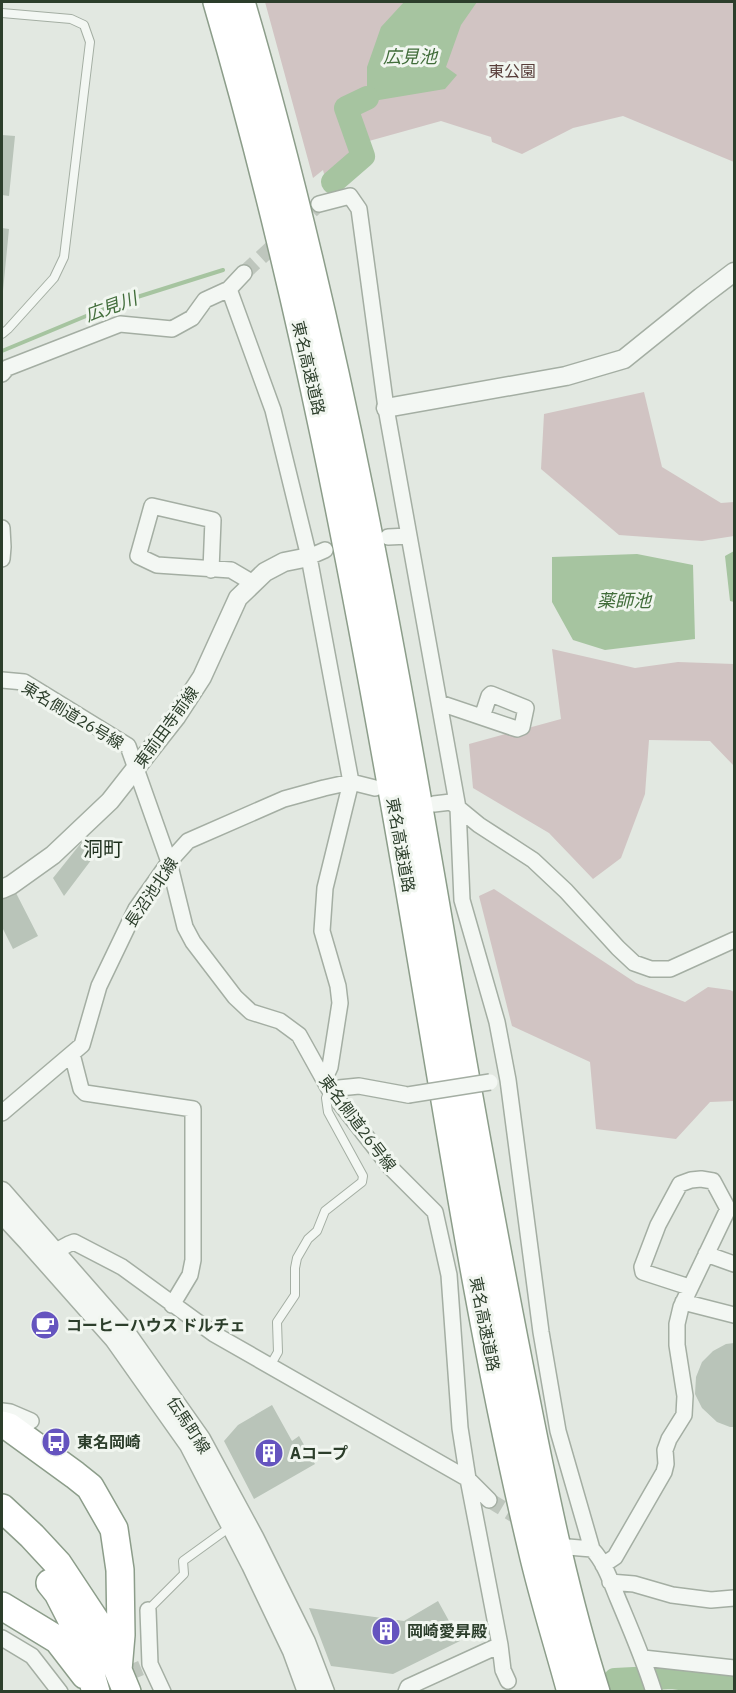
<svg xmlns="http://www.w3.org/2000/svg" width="736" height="1693" font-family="'IBM Plex Sans','Noto Sans JP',sans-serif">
  <rect width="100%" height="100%" fill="#e2e8e1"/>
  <path fill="#d1c4c3" d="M265 2H734V162L623 116 573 128 522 154 492 142 491 137 441 121 369 141 328 190 323 170 313 178Z
    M644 392 662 467 721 503 734 502V536L702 541 619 535 541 469 544 414Z
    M552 649 635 668 678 662 734 664V766L710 741 649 740 645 794 621 858 593 879 549 833 473 788 469 744 561 719Z
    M494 889 636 983 685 1002 708 987 730 990 734 992V1101L710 1102 676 1139 596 1129 590 1062 512 1026 479 896Z"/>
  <path fill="#a6c4a0" d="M404 2H477L461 25 446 67 457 75 445 89 367 102V67L381 27Z
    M734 551V602L730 601 725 556Z
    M637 554 693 565 695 639 605 650 573 640 552 602V557Z"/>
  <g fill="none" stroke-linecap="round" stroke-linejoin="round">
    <path stroke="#a6c4a0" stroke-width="4" d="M2 351 115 304 223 270"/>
    <path stroke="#a6c4a0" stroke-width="24" d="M333 182 363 156 346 108 367 98
      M615 1680 672 1677 734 1685"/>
  </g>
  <path fill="#b9c4b9" d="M2 135 15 136 9 196 2 195Z
    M2 228 9 229 3 291H2Z
    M85 838 101 847 64 896 53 878Z
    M15 891 38 936 13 949 2 927V898Z
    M734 1343V1427H730L717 1422 702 1408 695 1394 696 1377 702 1362 713 1351 726 1344Z
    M272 1405 292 1441 299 1436 315 1464 254 1499 224 1441 238 1425Z
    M438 1601 460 1641 393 1674 331 1666 309 1608 404 1621Z"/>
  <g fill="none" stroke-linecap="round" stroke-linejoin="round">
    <path stroke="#bec6bd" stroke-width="15" stroke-dasharray="15 8" stroke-linecap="butt" d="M244 273 319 204
      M489 1500 527 1523
      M88 1690 141 1668"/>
    <g stroke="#a4aea3" stroke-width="10">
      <path id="service" d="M2 13 71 19 84 25 90 42 64 257 54 278 8 329 2 334
        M270 1366 278 1352 277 1322 295 1295V1268L297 1258 308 1239 317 1231 325 1211 362 1182 363 1176 328 1112 326 1098 329 1090
        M148 1610 184 1574 183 1561 230 1527"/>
    </g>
    <g stroke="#a4aea3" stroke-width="18">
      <path id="minor" d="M319 204 350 196 359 209 386 408 458 808 462 900 497 1022 508 1080 541 1332 558 1431 592 1549C605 1563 611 1582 618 1599 631 1630 644 1660 654 1692
        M244 273 229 289 273 410 309 557 351 782 325 888 322 931 338 986 340 1003 330 1067 324 1080
        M2 374 7 368 120 324 172 329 192 318 205 300 229 289
        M2 528 3 547 2 559
        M388 537 409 536
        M309 557 325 550
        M211 570 213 520 152 506 138 556 157 565 231 570 253 583
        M2 680 24 682 128 746 169 862 185 927 193 942 235 997 251 1012 280 1021 299 1035 329 1089 390 1167 435 1212 449 1275 460 1428 468 1479 500 1645 503 1670 508 1681
        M440 703 517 729 522 727 526 708 491 694 489 696 482 717
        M434 804 451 802 479 825 533 860 566 891 618 948 634 963 651 969H670L734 940
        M72 1054 81 1089 85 1093 193 1109V1260L190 1275 172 1305
        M329 1089 359 1086 408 1095
        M2 1113 82 1045 99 986 136 909 169 862 188 841 284 799 324 788 351 782 375 788
        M706 1254 734 1264
        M47 1259C55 1252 64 1245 74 1242L122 1267 214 1334 468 1479 489 1500
        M689 1287 643 1272 642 1267 658 1225 680 1184 691 1180 701 1179 713 1181 728 1209
        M683 1302 734 1315
        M2 1411 10 1412 31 1421
        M568 1547 592 1549
        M603 1565 615 1557 664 1472 666 1464 665 1450 669 1439 684 1415 685 1396 677 1345V1324L681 1307 728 1209
        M610 1582 634 1584 672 1595 711 1600 734 1598
        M148 1610 150 1664 163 1692
        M2 1638 32 1656 60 1692
        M643 1658 734 1668
        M406 1692 408 1687 500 1645"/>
    </g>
    <g stroke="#a4aea3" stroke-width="21">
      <path id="tertiary" d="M386 408 566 376 624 359 701 297 734 272
        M2 889 11 885 53 855 110 801 176 717 202 677 238 598 265 572 284 562 309 557
        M2 1191 127 1334 201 1439 254 1537 306 1642 325 1692
        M2 1214 28 1242 114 1339 189 1445 251 1565 292 1651 307 1692"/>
    </g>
    <g stroke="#8c9d8a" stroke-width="30">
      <path id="motorway" d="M217 2C301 288 356 581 407 875 446 1100 479 1327 532 1549 543 1597 558 1644 571 1692
        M241 2C340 338 398 684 457 1029 479 1155 502 1280 527 1405 546 1501 566 1598 596 1692
        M2 1425 9 1427 75 1475 90 1487 114 1529 120 1570 121 1635 118 1670
        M2 1508 32 1536 58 1564 101 1629 127 1692
        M50 1583 58 1593 80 1636 96 1692
        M2 1606 58 1640 85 1675"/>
    </g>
    <use href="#service" stroke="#f3f7f3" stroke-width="8"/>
    <use href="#minor" stroke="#f3f7f3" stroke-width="15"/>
    <use href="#tertiary" stroke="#f3f7f3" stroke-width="18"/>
    <use href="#motorway" stroke="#fff" stroke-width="27"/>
    <g stroke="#a4aea3" stroke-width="18" stroke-linecap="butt">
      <path id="minor-bridge" d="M408 1095 490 1082"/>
    </g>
    <use href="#minor-bridge" stroke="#f3f7f3" stroke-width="15"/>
  </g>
  <defs>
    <g id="cafe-disc" transform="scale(1.5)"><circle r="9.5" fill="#6554bf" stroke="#f1f6f0"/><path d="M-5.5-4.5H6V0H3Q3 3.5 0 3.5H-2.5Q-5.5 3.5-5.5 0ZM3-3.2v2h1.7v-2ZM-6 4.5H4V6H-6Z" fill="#fff"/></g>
    <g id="bus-disc" transform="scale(1.5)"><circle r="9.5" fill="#6554bf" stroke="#f1f6f0"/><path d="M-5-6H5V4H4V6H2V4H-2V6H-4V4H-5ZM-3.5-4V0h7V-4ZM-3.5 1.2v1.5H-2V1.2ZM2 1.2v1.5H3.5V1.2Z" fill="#fff"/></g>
    <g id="building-disc" transform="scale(1.5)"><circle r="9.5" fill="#6554bf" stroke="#f1f6f0"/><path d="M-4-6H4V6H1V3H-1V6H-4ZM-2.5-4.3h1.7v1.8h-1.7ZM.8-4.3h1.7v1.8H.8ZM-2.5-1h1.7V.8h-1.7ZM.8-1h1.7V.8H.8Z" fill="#fff"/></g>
  </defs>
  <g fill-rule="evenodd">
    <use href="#cafe-disc" x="45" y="1325"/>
    <use href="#bus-disc" x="56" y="1442"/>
    <use href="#building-disc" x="269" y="1453"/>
    <use href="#building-disc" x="386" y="1631"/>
  </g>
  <g text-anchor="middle" stroke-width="6" stroke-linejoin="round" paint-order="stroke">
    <g font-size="16" fill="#583e3a" stroke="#f1f6f0">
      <text x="512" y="77">東公園</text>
    </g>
    <g font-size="16" fill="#2c3e2b" stroke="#f1f6f0">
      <text transform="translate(309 368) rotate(77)" y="6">東名高速道路</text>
      <text transform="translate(73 715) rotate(31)" y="6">東名側道26号線</text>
      <text transform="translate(166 727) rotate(-54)" y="6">東前田寺前線</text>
      <text transform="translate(401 845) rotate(80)" y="6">東名高速道路</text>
      <text transform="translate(151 892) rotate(-56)" y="6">長沼池北線</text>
      <text transform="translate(358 1123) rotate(53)" y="6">東名側道26号線</text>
      <text transform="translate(485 1324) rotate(79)" y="6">東名高速道路</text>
      <text transform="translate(189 1425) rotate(57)" y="6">伝馬町線</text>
    </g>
    <g font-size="16" font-weight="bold" fill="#2c3e2b" stroke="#f1f6f0" text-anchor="start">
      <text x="66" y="1331">コーヒーハウス ドルチェ</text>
      <text x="77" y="1448">東名岡崎</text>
      <text x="290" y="1459">Aコープ</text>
      <text x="407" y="1637">岡崎愛昇殿</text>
    </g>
    <g font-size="18" font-style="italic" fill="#416d3a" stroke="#f1f6f0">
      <text x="410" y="63">広見池</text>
      <text transform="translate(111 307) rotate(-20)" y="6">広見川</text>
      <text x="624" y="607">薬師池</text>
    </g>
    <g font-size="20" fill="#1e2f1d" stroke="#f1f6f0">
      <text x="103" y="856">洞町</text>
    </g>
  </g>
  <rect width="736" height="1693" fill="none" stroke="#2c3e2b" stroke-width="6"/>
</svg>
